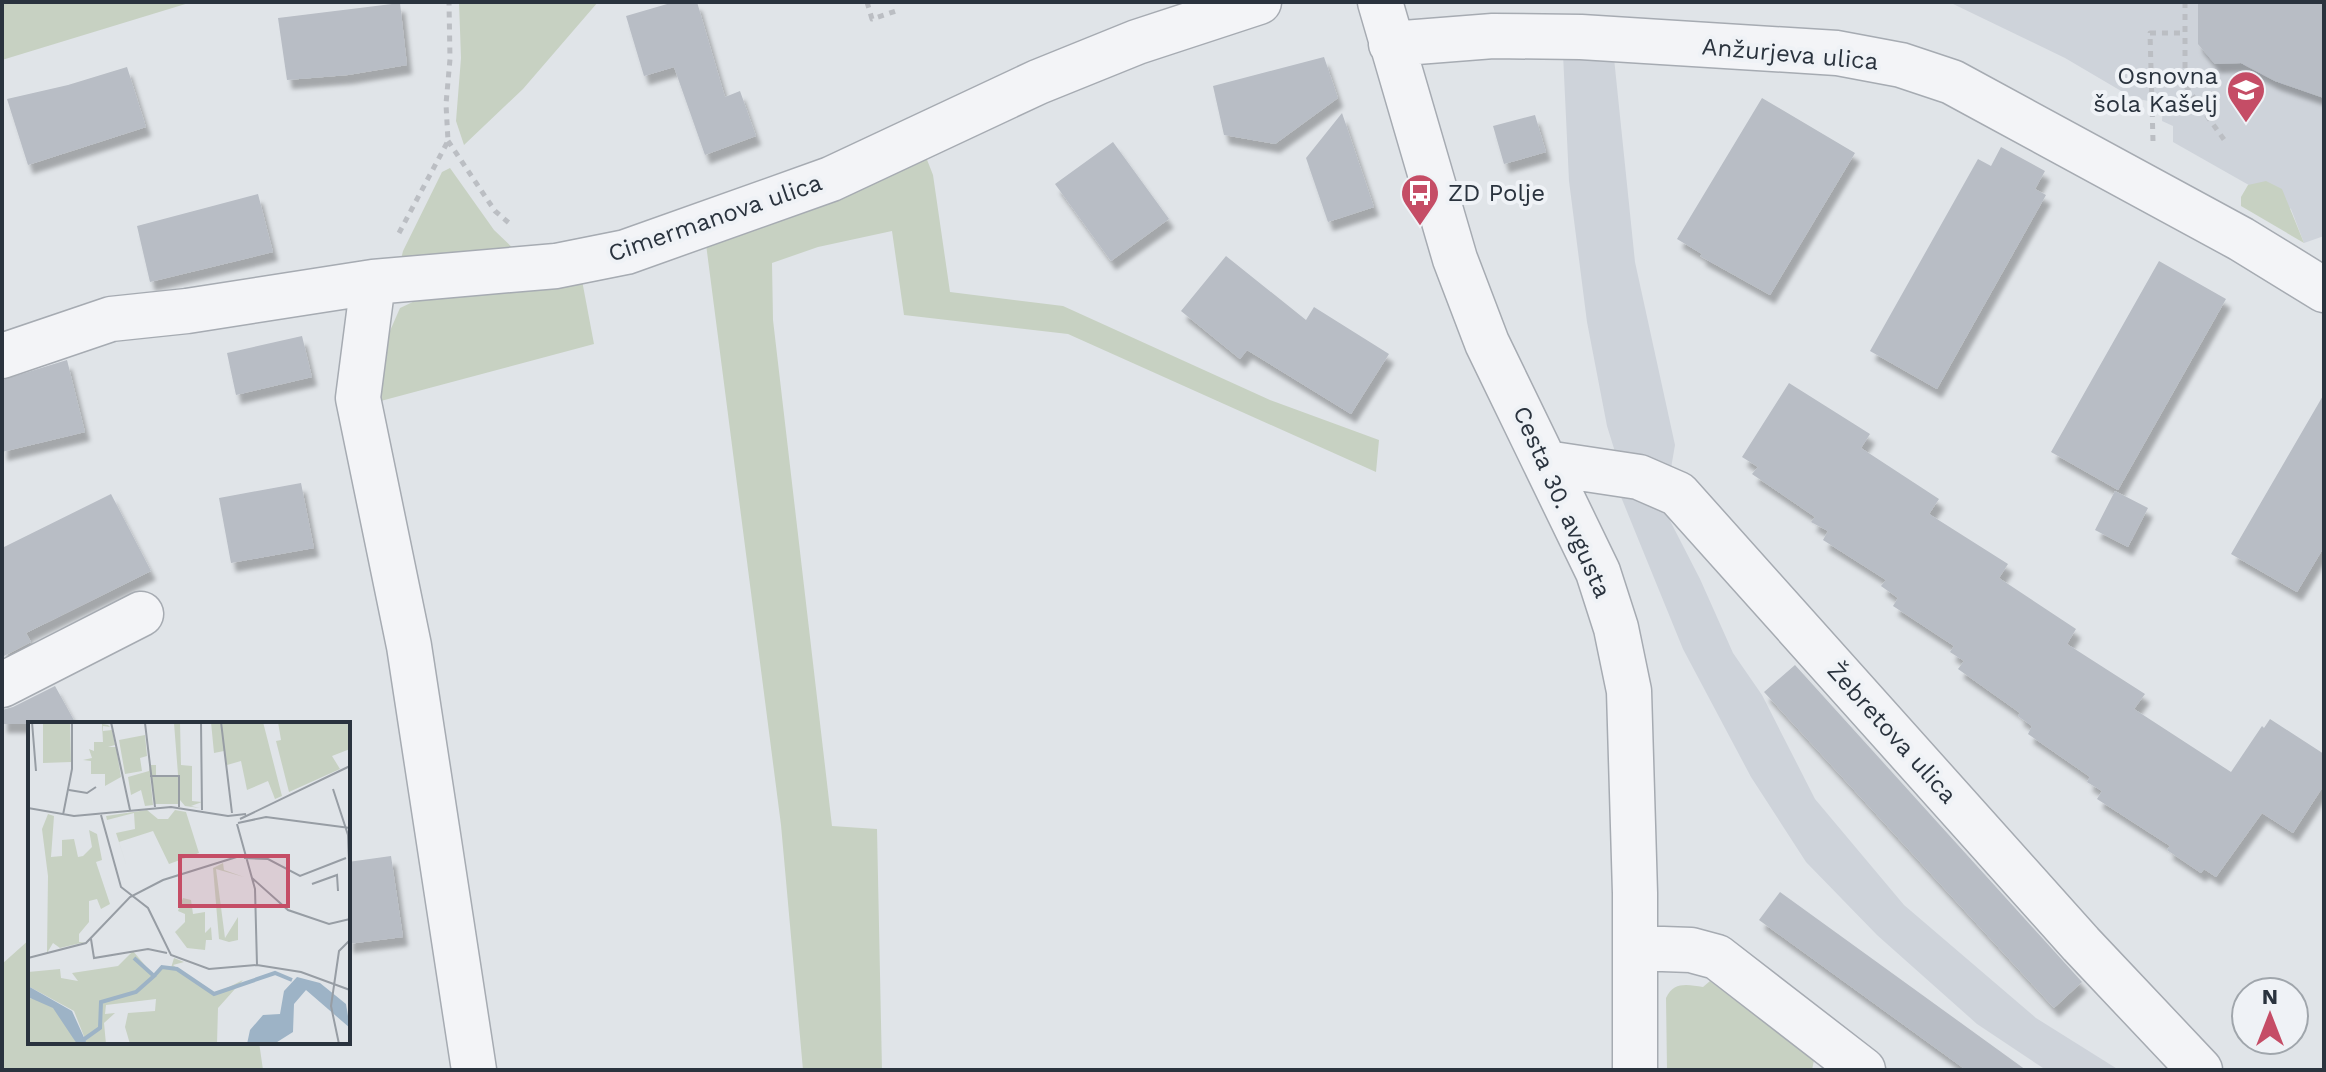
<svg xmlns="http://www.w3.org/2000/svg" width="2326" height="1072" font-family="'Work Sans',sans-serif">
  <defs>
    <filter id="shadow"><feDropShadow dx="5" dy="9" stdDeviation="2" flood-color="#0004"/></filter>
  </defs>
  <rect width="100%" height="100%" fill="#e0e4e8"/>
  <path fill="#ced3da" d="M1949 2H2324V236L2304 243 2291 209 2173 142V126L2162 121 2163 104 2133 98 2065 58Z
    M1563 54 1614 58 1635 262 1675 445 1670 474 1616 455 1607 426 1587 322 1569 181Z
    M1619 492 1663 507 1700 579 1733 653 1762 695 1815 799 1904 905 2036 1018 2119 1070H2046L1977 1024 1877 935 1806 862 1751 777 1683 649Z"/>
  <path fill="#c7d1c2" d="M2 2H192L2 60Z
    M459 2H598L523 89 464 145 456 121 461 58Z
    M924 152 933 175 950 292 1063 306 1270 400 1379 440 1376 472 1068 334 904 315 892 231 818 247 772 263 773 320 832 826 877 829 882 1070H803L781 825 706 244Z
    M450 168 494 230 518 253 398 272 403 251 442 172Z
    M2266 181 2282 189 2304 243 2241 206V197L2248 185Z
    M581 275 594 344 377 402 386 340 400 308 417 300Z
    M30 939V1042H259L263 1070H2V964Z
    M1710 981 1814 1060 1812 1070H1667L1666 998C1674 981 1688 985 1703 987Z"/>
  <path fill="#b8bdc5" filter="url(#shadow)" d="M674 2H697L725 97 740 91 756 136 705 155 674 67 644 76 626 16Z
    M2198 2H2324V98L2275 81 2241 63 2215 64 2198 44Z
    M400 3 407 65 348 75 287 80 278 18Z
    M1324 57 1338 98 1275 144 1224 135 1213 86Z
    M127 67 146 127 28 165 7 99 68 85Z
    M1762 98 1855 153 1770 295 1700 256 1702 254 1677 239Z
    M1342 113 1374 207 1328 222 1306 158Z
    M1535 115 1546 152 1504 164 1493 126Z
    M1113 142 1169 219 1111 261 1055 184Z
    M2001 147 2045 171 2035 189 2046 195 1937 389 1870 351 1978 159 1991 166Z
    M258 194 273 252 150 282 137 226Z
    M1226 256 1306 320 1314 307 1389 354 1351 414 1247 350 1240 359 1181 311Z
    M2159 261 2226 299 2118 490 2051 452Z
    M302 336 312 377 236 395 227 353Z
    M67 360 85 432 2 452V380Z
    M1789 383 1870 434 1861 448 1939 499 1929 514 2008 564 1999 578 2076 629 2067 644 2145 694 2134 709 2231 772 2262 726 2264 728 2270 719 2324 754V785L2293 833 2262 813 2216 877 2204 869 2201 873 2167 850 2170 846 2097 799 2102 791 2087 782 2090 777 2028 734 2032 726 2018 716 2020 713 1958 669 1964 661 1950 652 1954 646 1893 606 1898 598 1881 586 1886 580 1823 540 1828 531 1811 522 1815 517 1752 474 1758 467 1742 457Z
    M2324 394V547L2297 592 2231 554Z
    M301 483 314 548 231 563 219 498Z
    M2115 491 2148 508 2128 547 2095 530Z
    M111 494 151 571 26 633 31 642 2 657V548Z
    M1795 665 2082 982 2054 1008 1764 692Z
    M55 686 76 724H2V710L13 707Z
    M391 856 403 937 348 944V862Z
    M1780 892 2026 1070H1966L1759 920Z"/>
  <g fill="none" stroke-linecap="round" stroke-linejoin="round">
    <g stroke="#a6abb2" stroke-width="47">
      <path id="minor" d="M1380 2 1455 259 1487 343 1598 572 1616 628 1629 691 1635 893V1070
        M1391 44 1493 36 1581 37 1837 53 1901 65 1952 82 2241 239 2324 290
        M373 282 358 398 409 646 474 1070
        M2 356 111 319 187 311 373 282 556 266 626 252 831 179 1038 82 1137 42 1259 2
        M1546 463 1639 477 1678 494 2081 944 2200 1070
        M2 685 141 614
        M1635 948 1691 950 1717 957 1863 1070"/>
    </g>
    <path stroke="#bbbec3" stroke-width="5" stroke-dasharray="6 6" stroke-linecap="butt" d="M867 2 872 19 896 11
      M2185 2V85L2225 141
      M448 141 495 211 509 223
      M2153 141 2150 33H2185
      M399 233 448 141 446 104 450 59 449 2"/>
    <use href="#minor" stroke="#f3f4f7" stroke-width="44"/>
  </g>
  <defs>
    <g id="school-pin" transform="scale(2)"><path d="M0 17L-7.5 6A9.5 9.5 0 1 1 7.5 6Z" fill="#c54d66" stroke="#eff2f6"/><path d="M0-5L7-2L0 1L-7-2ZM-4 1L0 2.5L4 1V4Q0 6-4 4Z" fill="#fff"/></g>
    <g id="bus-pin" transform="scale(2)"><path d="M0 17L-7.5 6A9.5 9.5 0 1 1 7.5 6Z" fill="#c54d66" stroke="#eff2f6"/><path d="M-5-6H5V4H4V6H2V4H-2V6H-4V4H-5ZM-3.5-4V0h7V-4ZM-3.5 1.2v1.5H-2V1.2ZM2 1.2v1.5H3.5V1.2Z" fill="#fff"/></g>
  </defs>
  <g fill-rule="evenodd">
    <use href="#school-pin" x="2246" y="90"/>
    <use href="#bus-pin" x="1420" y="193"/>
  </g>
  <g text-anchor="middle" stroke-width="8" stroke-linejoin="round" paint-order="stroke">
    <g font-size="24" fill="#2a333e" stroke="#eff2f6">
      <text transform="translate(1790 54) rotate(5)" y="8">Anžurjeva ulica</text>
      <text transform="translate(715 218) rotate(-19)" y="8">Cimermanova ulica</text>
      <text transform="translate(1562 502) rotate(66)" y="8">Cesta 30. avgusta</text>
      <text transform="translate(1892 733) rotate(48)" y="8">Žebretova ulica</text>
    </g>
    <g font-size="24" fill="#2a333e" stroke="#eff2f6" text-anchor="end">
      <text x="2218" y="84">Osnovna<tspan x="2218" dy="28">šola Kašelj</tspan></text>
      <text x="1448" y="201" text-anchor="start">ZD Polje</text>
    </g>
  </g>
  <g transform="translate(28 722)">
    <rect width="322" height="322" fill="#e0e4e8"/>
    <path d="M15 0H42L43 40 15 41ZM152 0 153 43 164 44V79L174 80 163 84 172 86 157 84 152 78 146 1ZM183 0H235L254 74 247 77 240 59 219 68 213 39 199 43 196 29 186 31ZM250 0H322V27L304 34 312 47 261 70 248 19 253 18ZM74 2 80 3 82 5 75 4V9L84 8 87 23 80 25H88L93 55 77 64V52H63V39L55 38 64 36 61 27 66 29V20H75ZM117 13 119 34 112 36 114 49 97 52 91 18ZM122 43H128V53H122L125 83 117 84 113 68 103 73 100 55 121 49ZM123 55H150V82H127ZM119 88 130 97H140L147 88 158 90 171 131 141 142 125 109 91 120 99 145 88 111 107 107 106 91 79 98 78 94ZM20 92 26 94 23 135 34 134V118L46 117 50 135 55 134 64 125 61 108 69 112 74 138 68 140 82 182 73 187 69 177 61 179V200L51 212V220H57L32 226 25 221 19 231 20 154 14 107ZM195 141 196 148 216 155 188 147 197 216 210 195V218L201 220 191 217 185 146ZM155 176 163 178 165 192 177 190V211L183 205 184 218H178L177 228 159 226 147 210 157 200V192L150 189ZM105 229 126 254 133 246H143L146 236 156 240 145 243 185 273 215 258 190 286 189 322H102L97 305 100 291 127 289 128 277 78 283 77 292 87 291 76 301 78 322H59L46 289 0 264V250L32 247 33 256 50 259 44 251 90 244ZM0 276 14 277 31 289 49 322H0Z" fill="#c7d1c2"/>
    <path d="M269 255 292 261 318 282 322 306 278 268 266 282 265 310 246 322H219L222 308 235 293 252 292 256 269ZM0 264 44 289 59 322H49L25 286 0 275Z" fill="#9db3c6"/>
    <path fill="none" stroke="#9db3c6" stroke-width="4" d="M126 254 134 245 149 247 186 272 247 251 264 258M55 318 72 306 73 280 108 270 126 254 106 236"/>
    <path fill="none" stroke="#979da4" stroke-width="2" d="M4 0 8 49M44 0 108 1M83 0 102 88M173 0 174 88M193 0 204 91M117 1 127 85M122 54H151V85M305 67 320 113 322 166M41 68 59 71 68 65M0 86 46 94 143 85 200 94 218 92M35 93 44 47V0M73 93 93 165 120 186 143 233 181 247 229 243 273 250 322 268M212 97 322 44M210 101 238 95 322 106M209 102 227 167 229 243M216 136 240 137 272 154 318 136M224 156 260 188 301 202 322 197M284 162 309 153 310 169M63 217 66 236 120 227 139 231M0 236 58 221 102 175 135 158 215 133M311 322 303 284 311 229 322 218"/>
    <path fill="#c54d66" fill-opacity="0.15" stroke="#c54d66" stroke-width="4" d="M152 134H260V184H152Z"/>
    <rect width="322" height="322" fill="none" stroke="#2a333e" stroke-width="4"/>
  </g>
  <rect width="2326" height="1072" fill="none" stroke="#2a333e" stroke-width="8"/>
  <g transform="translate(2270 1016)"><circle r="38" fill="#eff2f6" stroke="#a0a6ac" stroke-width="2"/>
  <path d="M0-6L14 30L0 20L-14 30Z" fill="#c54d66"/>
  <text y="-12" font-size="22" font-weight="bold" text-anchor="middle" fill="#2a333e">N</text>
  </g>
</svg>
